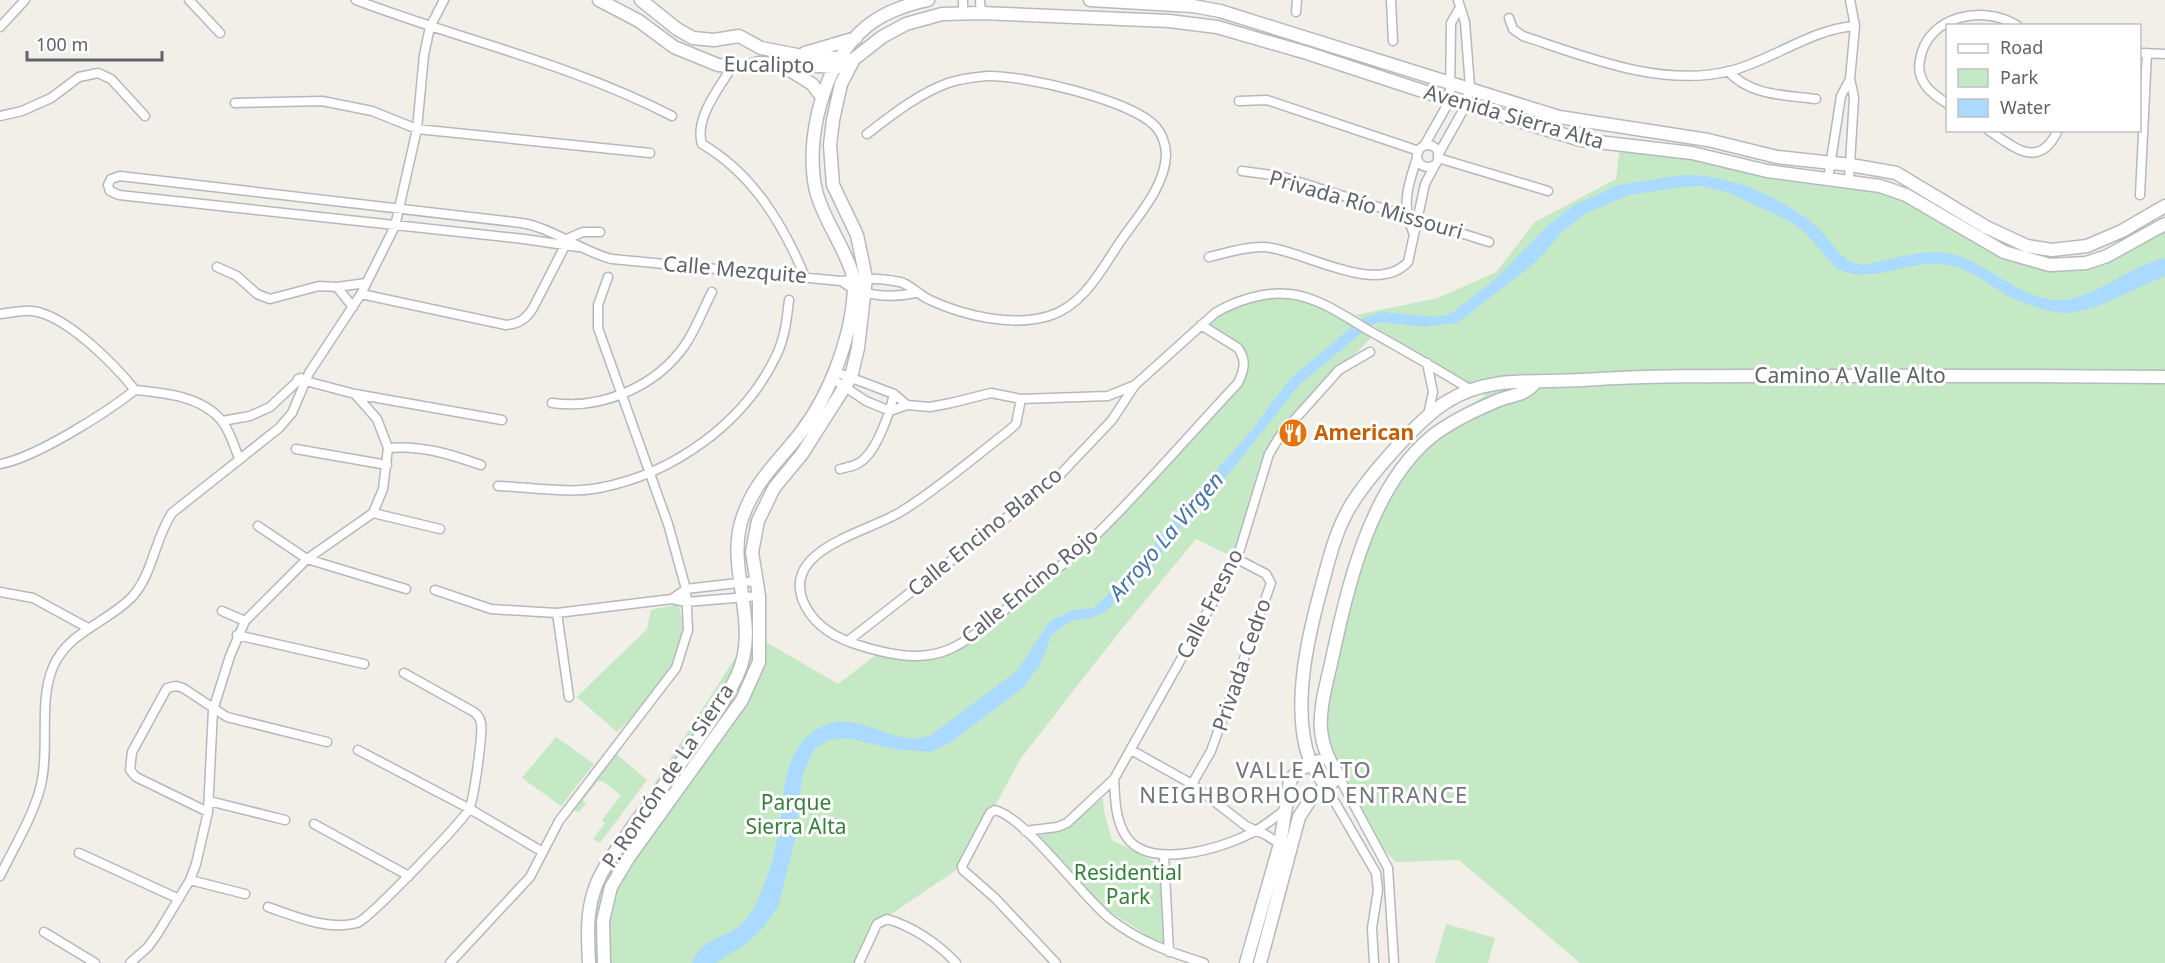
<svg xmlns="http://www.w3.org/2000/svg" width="2165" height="963" font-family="'Noto Sans',sans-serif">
  <rect width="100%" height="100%" fill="#f1efe8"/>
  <path fill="#c5e8c5" d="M1620 147 1880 186 2033 261 2086 263 2165 227V963H1580L1459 860 1396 862 1377 843 1328 760 1324 703 1372 523 1410 459 1454 414 1485 396 1356 315 1438 298 1496 272 1535 222 1616 179Z
    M1267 295 1302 296 1375 334 1339 370 1269 454 1237 559 1196 539 1120 631 1021 758 962 866 884 919 860 963H596L597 873 751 633 838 684 880 652 910 655 947 650 1095 536 1238 383 1244 369 1238 348 1201 325 1215 313Z
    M678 604C680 612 684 622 685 631 686 666 640 709 617 732L577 697 647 629 651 610Z
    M556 737 594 764 561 806 522 778Z
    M612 750 647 780 600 843 593 839 605 823 602 820 621 795 602 781H598L583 800 586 803 579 812 569 809Z
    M1103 798 1104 811 1112 840 1159 864 1165 947 1106 909 1036 837 1071 824Z
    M1446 924 1495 938 1488 963H1435Z"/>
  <path fill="#aadaff" d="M1683 175C1730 174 1780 196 1816 226 1833 240 1838 263 1864 265 1889 260 1921 249 1946 253 1988 259 2019 303 2064 300 2096 297 2131 265 2165 258V276C2137 287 2095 312 2066 313 2052 314 2017 301 2005 294 1984 281 1965 265 1939 264 1904 261 1869 286 1836 268L1805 232 1789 221 1727 192 1701 186 1681 187 1629 195 1586 213 1562 232 1536 262 1457 323 1424 327 1379 322 1370 326 1299 385 1233 469 1193 511 1152 567 1105 612 1091 618 1071 621 1051 635 1042 661 1024 687 951 742 930 752 893 749 848 738 829 740 814 749 802 776 796 835 778 907 763 928 746 944 715 963H692C701 940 718 940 737 928 747 921 756 906 760 894 768 877 774 856 778 837 785 798 780 744 825 725 861 710 896 750 931 735L1017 671 1050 621 1073 610 1094 608 1143 561 1180 510 1248 435 1289 380 1361 319 1381 312 1437 317 1452 313 1499 276 1545 228 1574 205 1618 185Z"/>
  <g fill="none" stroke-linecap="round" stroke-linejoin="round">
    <g stroke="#b5b8bc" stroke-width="11">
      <path id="street" d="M189 0 220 33
        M356 0C461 40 572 64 672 116
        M980 0 981 13
        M1391 0 1393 41
        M1296 12 1297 0
        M963 14V0
        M1509 18 1513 29 1523 36C1587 57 1661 88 1730 71 1773 60 1811 29 1855 26
        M0 27 25 0
        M2140 53 2165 54
        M732 67C719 88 694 119 702 144 753 174 783 224 805 277
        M1728 71C1750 96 1786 95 1816 99
        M1239 101 1267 100 1419 151
        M235 103 322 101 372 111 417 129 650 153
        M1948 104C1940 99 1932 94 1926 86 1920 78 1918 69 1920 60 1927 15 1984 4 2018 26
        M0 116 22 111 51 98 79 77 98 73 111 79 145 116
        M1988 130C2014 147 2039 171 2058 130
        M1417 156a11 11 0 1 1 22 0a11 11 0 1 1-22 0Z
        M1424 146 1450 100 1451 23 1459 9
        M1438 155 1466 105 1470 87 1465 22 1458 0
        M1438 158 1548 191
        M1242 171 1280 176 1489 242
        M1828 179 1841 96 1850 79
        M1849 181 1854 97 1850 79 1855 26 1850 0
        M2140 195 2147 53
        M1413 232C1401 205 1408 185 1417 158
        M578 247 524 239 119 195 110 191 108 185 111 179 120 176 522 223C555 229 580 251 612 259L841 281C860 278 881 278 900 282 910 284 920 296 930 300 964 316 1013 327 1049 316 1084 305 1101 270 1120 242 1137 217 1165 187 1166 155 1166 145 1162 133 1155 126 1131 100 1023 75 988 76 975 77 960 79 948 83 918 94 892 115 867 134
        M1209 257C1226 253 1247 246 1265 247 1303 250 1376 297 1408 262L1425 184 1435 165
        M217 267 237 276 257 294 270 299 319 286 337 287 366 283
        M841 281C861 297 891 298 916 293
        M337 287 353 307
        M361 294 506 325C519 324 526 319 533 308L569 238 583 232H600
        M0 314C11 313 22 310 33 311 67 316 114 364 135 390
        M1427 363 1433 392 1428 415
        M836 372 894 394 907 405
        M833 379 866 401 890 411 907 405 930 407 951 403 991 393 1021 399 1108 396 1135 385
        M135 390C164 393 201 396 221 420 230 430 234 447 239 458
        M355 394 502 420
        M1021 399 1016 424 1007 432C973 458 939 488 902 511 870 532 782 548 803 601 812 623 830 635 852 643 882 653 919 663 950 649 972 639 992 620 1012 604 1040 582 1070 560 1096 535 1145 487 1191 433 1238 383 1244 370 1247 361 1238 348L1201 325
        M552 403C601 410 656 387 685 345 696 329 703 309 712 292
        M222 421 250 416 270 407 301 378
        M388 448C421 445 450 454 481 465
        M296 449 387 465
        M0 464C35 458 106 413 135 390
        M840 469C849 467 859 465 865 458 878 446 890 412 894 394
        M498 486C530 487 568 494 599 488 673 474 745 423 777 354 785 337 787 318 789 300
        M373 513 440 529
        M258 526 307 559 406 589
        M435 590 491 609 557 613 672 599 686 602 759 596
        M0 592 33 598 88 628
        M672 599 686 589 755 581
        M222 611 245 621
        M557 613 569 697
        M237 635 364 664
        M848 641 1056 479 1112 420 1135 385 1215 313C1235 301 1265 291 1289 294 1318 297 1343 315 1368 330 1402 349 1437 369 1471 390
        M358 750 470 809 541 851
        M1131 750 1192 784 1246 826 1266 835 1280 844
        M1339 777 1388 868 1394 963
        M1114 779C1115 796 1115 817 1124 833 1145 873 1225 848 1255 831 1266 825 1275 817 1285 810
        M1192 784 1211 751 1271 583 1266 574 1237 559
        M1325 785 1376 873 1378 890 1372 928 1374 963
        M209 801 285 820
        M208 812 136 777 130 770 132 752 167 688 176 686 183 688 227 717 327 742
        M314 824 409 876
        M1025 831 1057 827 1067 823 1114 779 1237 559 1269 454 1280 436 1339 370 1370 352
        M79 853 179 899
        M1164 855 1169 952
        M0 876C14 847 33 817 41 785 50 747 38 703 53 667 68 632 106 623 131 598 153 575 154 540 172 513L279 428 292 413 309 373 361 294 395 226 417 129 424 55 430 27 444 0
        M190 880 245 894
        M268 907C294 916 328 931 357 923 369 919 462 822 469 809 474 800 483 733 481 723 480 718 478 715 474 712L404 673
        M44 932 95 963
        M130 963 148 947 158 933 190 880 196 864 208 812 213 710 230 656 245 621 307 559 373 513 383 489 388 448 377 419 355 394 298 379
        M450 963 530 877 559 821 676 668 688 630 686 589 668 524 598 328V305L608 277
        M859 963 877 924 887 919C912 926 939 944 956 963
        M1056 963 995 898 963 870 962 866 990 813 995 810C1026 818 1081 895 1109 918 1138 941 1169 952 1204 963"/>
    </g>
    <g stroke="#b6babf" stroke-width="15">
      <path id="secondary" d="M599 0 639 21 674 47 718 65 745 67 759 63 840 67
        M641 0 677 29 693 38 714 40 739 36 761 48 797 55 847 59
        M1090 0 1193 6 1220 11 1559 117 1708 140 1777 157 1851 165 1896 173 1986 227 2027 246 2052 250 2087 246 2122 231 2165 206
        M805 53 856 38
        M783 66 812 84 822 97
        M1325 785C1320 777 1313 769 1310 761 1291 710 1307 640 1321 589 1328 563 1334 536 1347 512 1363 482 1419 418 1448 401 1490 375 1537 383 1583 380 1659 375 1734 376 1810 376 1928 375 2047 376 2165 377
        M589 963C588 939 586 915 594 891 601 868 618 849 631 829 665 782 712 727 737 676 762 624 724 568 743 516 756 480 777 463 799 435 831 394 855 330 854 279 846 248 824 222 816 191 804 139 824 62 866 27 884 12 905 5 928 0
        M604 963 603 921 611 887 629 857 742 700 759 662V596L752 552 758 521 774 488 802 454 851 377 858 348 866 278 857 235 833 185 830 145 833 120 841 84 854 59 882 37 906 24 942 14 981 13 1169 21 1217 27 1307 53 1450 100 1581 140 1692 153 1767 171 1880 186 1906 195 2004 252 2050 265 2086 263 2107 256 2165 224
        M1246 963 1280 844 1290 781 1298 770 1319 761
        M1260 963 1299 817 1312 797 1339 777C1330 762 1323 749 1321 731 1319 707 1327 682 1332 659 1348 585 1370 488 1431 437 1451 421 1475 410 1499 400 1513 395 1525 395 1535 383"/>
    </g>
    <use href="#street" stroke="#fff" stroke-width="8"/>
    <use href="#secondary" stroke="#fff" stroke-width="12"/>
  </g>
  <defs>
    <g id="restaurant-disc" transform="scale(1.5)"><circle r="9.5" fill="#e8710a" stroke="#fff"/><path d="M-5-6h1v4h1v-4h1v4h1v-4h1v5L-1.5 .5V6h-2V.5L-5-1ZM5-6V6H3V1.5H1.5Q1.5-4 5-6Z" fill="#fff"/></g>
  </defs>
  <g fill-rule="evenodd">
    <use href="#restaurant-disc" x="1293" y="433"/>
  </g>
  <g text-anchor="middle" stroke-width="6" stroke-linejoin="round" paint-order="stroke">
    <g font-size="21" fill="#5f6368" stroke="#fff">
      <text transform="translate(769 65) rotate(1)" y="7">Eucalipto</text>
      <text transform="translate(1514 117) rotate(16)" y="7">Avenida Sierra Alta</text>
      <text transform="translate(1366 205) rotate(16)" y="7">Privada Río Missouri</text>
      <text transform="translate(735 270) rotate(5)" y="7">Calle Mezquite</text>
      <text x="1850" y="383">Camino A Valle Alto</text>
      <text transform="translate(985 532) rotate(-39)" y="7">Calle Encino Blanco</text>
      <text transform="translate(1030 586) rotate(-39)" y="7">Calle Encino Rojo</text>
      <text transform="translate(1210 604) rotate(-63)" y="7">Calle Fresno</text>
      <text transform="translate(1242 665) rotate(-71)" y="7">Privada Cedro</text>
      <text transform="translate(668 776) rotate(-56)" y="7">P. Roncón de La Sierra</text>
    </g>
    <g font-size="21" font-weight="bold" fill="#c56008" stroke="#fff" text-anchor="start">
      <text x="1314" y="440">American</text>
    </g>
    <g font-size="21" fill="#348238" stroke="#fff">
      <text x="796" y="810">Parque<tspan x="796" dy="24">Sierra Alta</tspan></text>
      <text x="1128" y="880">Residential<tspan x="1128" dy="24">Park</tspan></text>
    </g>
    <g font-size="22" font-style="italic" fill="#4174aa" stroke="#fff">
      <text transform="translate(1166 536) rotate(-49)" y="8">Arroyo La Virgen</text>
    </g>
    <g font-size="22" letter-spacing="1.5" fill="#70757a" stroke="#fff">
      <text x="1304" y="778">VALLE ALTO<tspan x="1304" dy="25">NEIGHBORHOOD ENTRANCE</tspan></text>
    </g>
  </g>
  <rect x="1946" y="24" width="195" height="108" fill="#ffffff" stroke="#bfc1c3" stroke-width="1.5"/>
  <rect x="1958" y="44" width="30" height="9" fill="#ffffff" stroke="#bfc1c3" stroke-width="1.5"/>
  <text x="2000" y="54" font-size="18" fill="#5f6368">Road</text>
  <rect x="1958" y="69" width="30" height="18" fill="#c5e8c5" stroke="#bfc1c3" stroke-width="1.5"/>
  <text x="2000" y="84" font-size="18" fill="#5f6368">Park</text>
  <rect x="1958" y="99" width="30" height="18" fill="#aadaff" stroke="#bfc1c3" stroke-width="1.5"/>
  <text x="2000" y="114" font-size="18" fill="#5f6368">Water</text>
  <path d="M27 51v9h135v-9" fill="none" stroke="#5f6368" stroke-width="3"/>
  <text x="36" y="51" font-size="18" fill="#5f6368" stroke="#ffffff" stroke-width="4.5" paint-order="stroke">100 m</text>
</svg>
